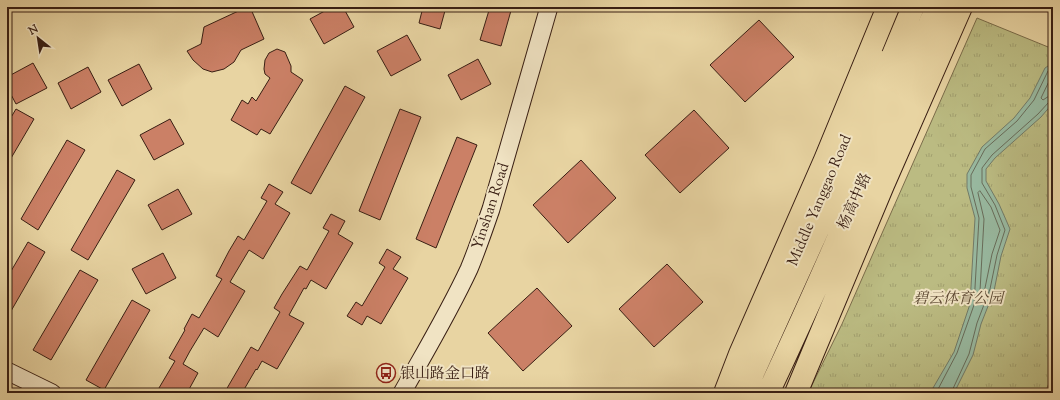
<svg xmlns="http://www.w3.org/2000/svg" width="1060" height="400" font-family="'Sorts Mill Goudy','Noto Serif SC',serif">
  <defs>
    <pattern id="grass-tufts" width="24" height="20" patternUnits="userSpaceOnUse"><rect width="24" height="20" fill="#bbbb82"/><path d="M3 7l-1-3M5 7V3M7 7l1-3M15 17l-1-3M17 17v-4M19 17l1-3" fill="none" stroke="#a2a06f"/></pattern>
  </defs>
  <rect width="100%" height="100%" fill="#e8d4a2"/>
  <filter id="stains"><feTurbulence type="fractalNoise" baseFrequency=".005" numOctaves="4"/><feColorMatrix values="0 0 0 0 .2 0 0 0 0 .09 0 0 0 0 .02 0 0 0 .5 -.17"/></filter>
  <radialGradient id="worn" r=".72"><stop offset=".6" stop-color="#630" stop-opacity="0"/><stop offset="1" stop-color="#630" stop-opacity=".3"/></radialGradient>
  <path fill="url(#grass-tufts)" stroke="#7a6c4a" d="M977 18 1053 49V373L1045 393H808L842 324Z"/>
  <path fill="#98b9a0" stroke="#727b68" d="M1051 64H1053V103L1041 117 995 158 986 169V181L999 204 1010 229 1001 256 994 291 981 324 973 355 954 393H931L933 388 954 352 970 304 975 218 967 188V174L982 147 1014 118 1030 98 1045 68Z"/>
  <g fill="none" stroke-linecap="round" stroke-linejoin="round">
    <path stroke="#686c5a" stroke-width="1" d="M1053 73 1041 98 1043 100 1049 96H1053
      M980 191 991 207 1000 230 992 254 985 288 982 293 980 291 984 219 978 193Z
      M936 393 957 353 974 305 979 218 971 187V175L985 149 1017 121 1034 100 1048 71 1053 68
      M951 393 969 354 977 323 990 289 997 255 1005 230 995 205 982 183V168L992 155 1038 114 1049 102 1053 101"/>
  </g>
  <path fill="#cb8066" stroke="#381e13" d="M247 7H250L264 39 241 50 234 62 224 69 212 72 203 69 193 60 187 51 201 44 204 27Z
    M332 7H343L354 27 324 44 310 19Z
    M423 7H446L440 29 419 23Z
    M490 7H512L501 46 480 40Z
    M759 20 794 57 745 102 710 65Z
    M407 35 421 60 391 76 377 51Z
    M277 49 285 52 291 66V72L303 80 270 134 261 129 257 135 231 120 242 100 248 104 252 97 256 101 270 78 265 74 264 69 265 60 269 53Z
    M478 59 491 84 461 100 448 75Z
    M33 63 47 88 16 104 7 87V77Z
    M139 64 152 89 122 106 108 80Z
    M88 67 101 92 71 109 58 83Z
    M345 86 365 97 311 194 291 183Z
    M16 109 34 119 7 165V124Z
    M400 109 421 117 380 220 359 211Z
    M694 110 729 148 680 193 645 155Z
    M170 119 184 144 154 160 140 135Z
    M457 137 477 145 436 248 416 239Z
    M67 140 85 150 38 230 21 219Z
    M581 160 616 198 568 243 533 205Z
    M117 170 135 180 88 260 71 250Z
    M269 184 283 192 275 204 290 213 263 259 249 250 230 282 245 291 218 337 204 328 190 351 183 364 198 373 187 393H156L175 361 169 358 185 330 184 329 192 314 199 318 222 279 216 276 229 251 238 236 244 240 267 201 261 198Z
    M178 189 192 214 162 230 148 205Z
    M331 214 345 221 338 234 353 243 326 289 311 280 306 289 304 288 289 315 304 323 277 369 262 361 257 370 256 369 242 393H231L226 390 251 347 258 351 280 312 274 308 282 294 300 266 307 270 329 231 323 228Z
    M28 242 45 252 7 318V278Z
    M387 249 401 257 393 269 408 278 381 324 367 316 362 325 347 316 356 302 362 306 385 267 379 263Z
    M163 253 176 278 146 294 132 269Z
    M667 264 703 302 654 347 619 309Z
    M80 270 98 280 51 360 33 350Z
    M537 288 572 326 523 371 488 333Z
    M132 300 150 310 104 390 86 380Z"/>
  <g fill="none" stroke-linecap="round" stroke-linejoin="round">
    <g stroke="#381e13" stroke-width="19">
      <path id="secondary" d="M7 371 52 393
        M402 393C425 352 449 312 469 269 477 250 484 229 491 209L549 7"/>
    </g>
    <g stroke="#381e13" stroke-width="21">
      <path id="primary" d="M843 144 879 60"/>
    </g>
    <g stroke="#381e13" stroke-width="24">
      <path id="highway" d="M725 393 740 354 825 160 888 7
        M744 393 847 165 913 7
        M768 393C828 266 882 136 937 7
        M796 393 883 185 961 7"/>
    </g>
    <use href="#secondary" stroke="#f0e3c3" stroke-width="17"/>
    <use href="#primary" stroke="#e8d4a2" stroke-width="19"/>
    <use href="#highway" stroke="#e8d4a2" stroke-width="22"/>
  </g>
  <defs>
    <g id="bus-ring" transform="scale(1)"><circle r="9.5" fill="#f0e3c3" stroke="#8f2418" stroke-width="1.5"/><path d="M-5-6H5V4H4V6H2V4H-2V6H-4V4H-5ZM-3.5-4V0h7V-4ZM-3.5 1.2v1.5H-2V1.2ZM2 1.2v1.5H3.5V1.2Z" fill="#8f2418"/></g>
  </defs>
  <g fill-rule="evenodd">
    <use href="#bus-ring" x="386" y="373"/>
  </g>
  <g text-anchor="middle" stroke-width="4" stroke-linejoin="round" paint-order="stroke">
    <g font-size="15" fill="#381e13" stroke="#f0e3c3">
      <text transform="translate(819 200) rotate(-67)" y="5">Middle Yanggao Road</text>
      <text transform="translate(854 201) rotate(-66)" y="5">杨高中路</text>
      <text transform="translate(490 206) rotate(-72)" y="5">Yinshan Road</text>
    </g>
    <g font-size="15" font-style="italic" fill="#59452f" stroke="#f0e3c3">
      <text x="958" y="303">碧云体育公园</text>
    </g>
    <g font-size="15" fill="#381e13" stroke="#f0e3c3" text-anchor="start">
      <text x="400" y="378">银山路金口路</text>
    </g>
  </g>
  <rect width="1060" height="400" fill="none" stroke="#e8d4a2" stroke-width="24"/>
  <rect x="8" y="8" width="1044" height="384" fill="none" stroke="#381e13" stroke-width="2"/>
  <rect x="12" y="12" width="1036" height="376" fill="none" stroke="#381e13"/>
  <g transform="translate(38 38) rotate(330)" stroke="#f0e3c3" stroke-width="3" paint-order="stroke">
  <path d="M0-3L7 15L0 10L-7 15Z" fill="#381e13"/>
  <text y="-6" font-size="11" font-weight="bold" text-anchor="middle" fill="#381e13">N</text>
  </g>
  <rect width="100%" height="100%" filter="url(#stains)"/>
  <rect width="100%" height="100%" fill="url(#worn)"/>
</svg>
